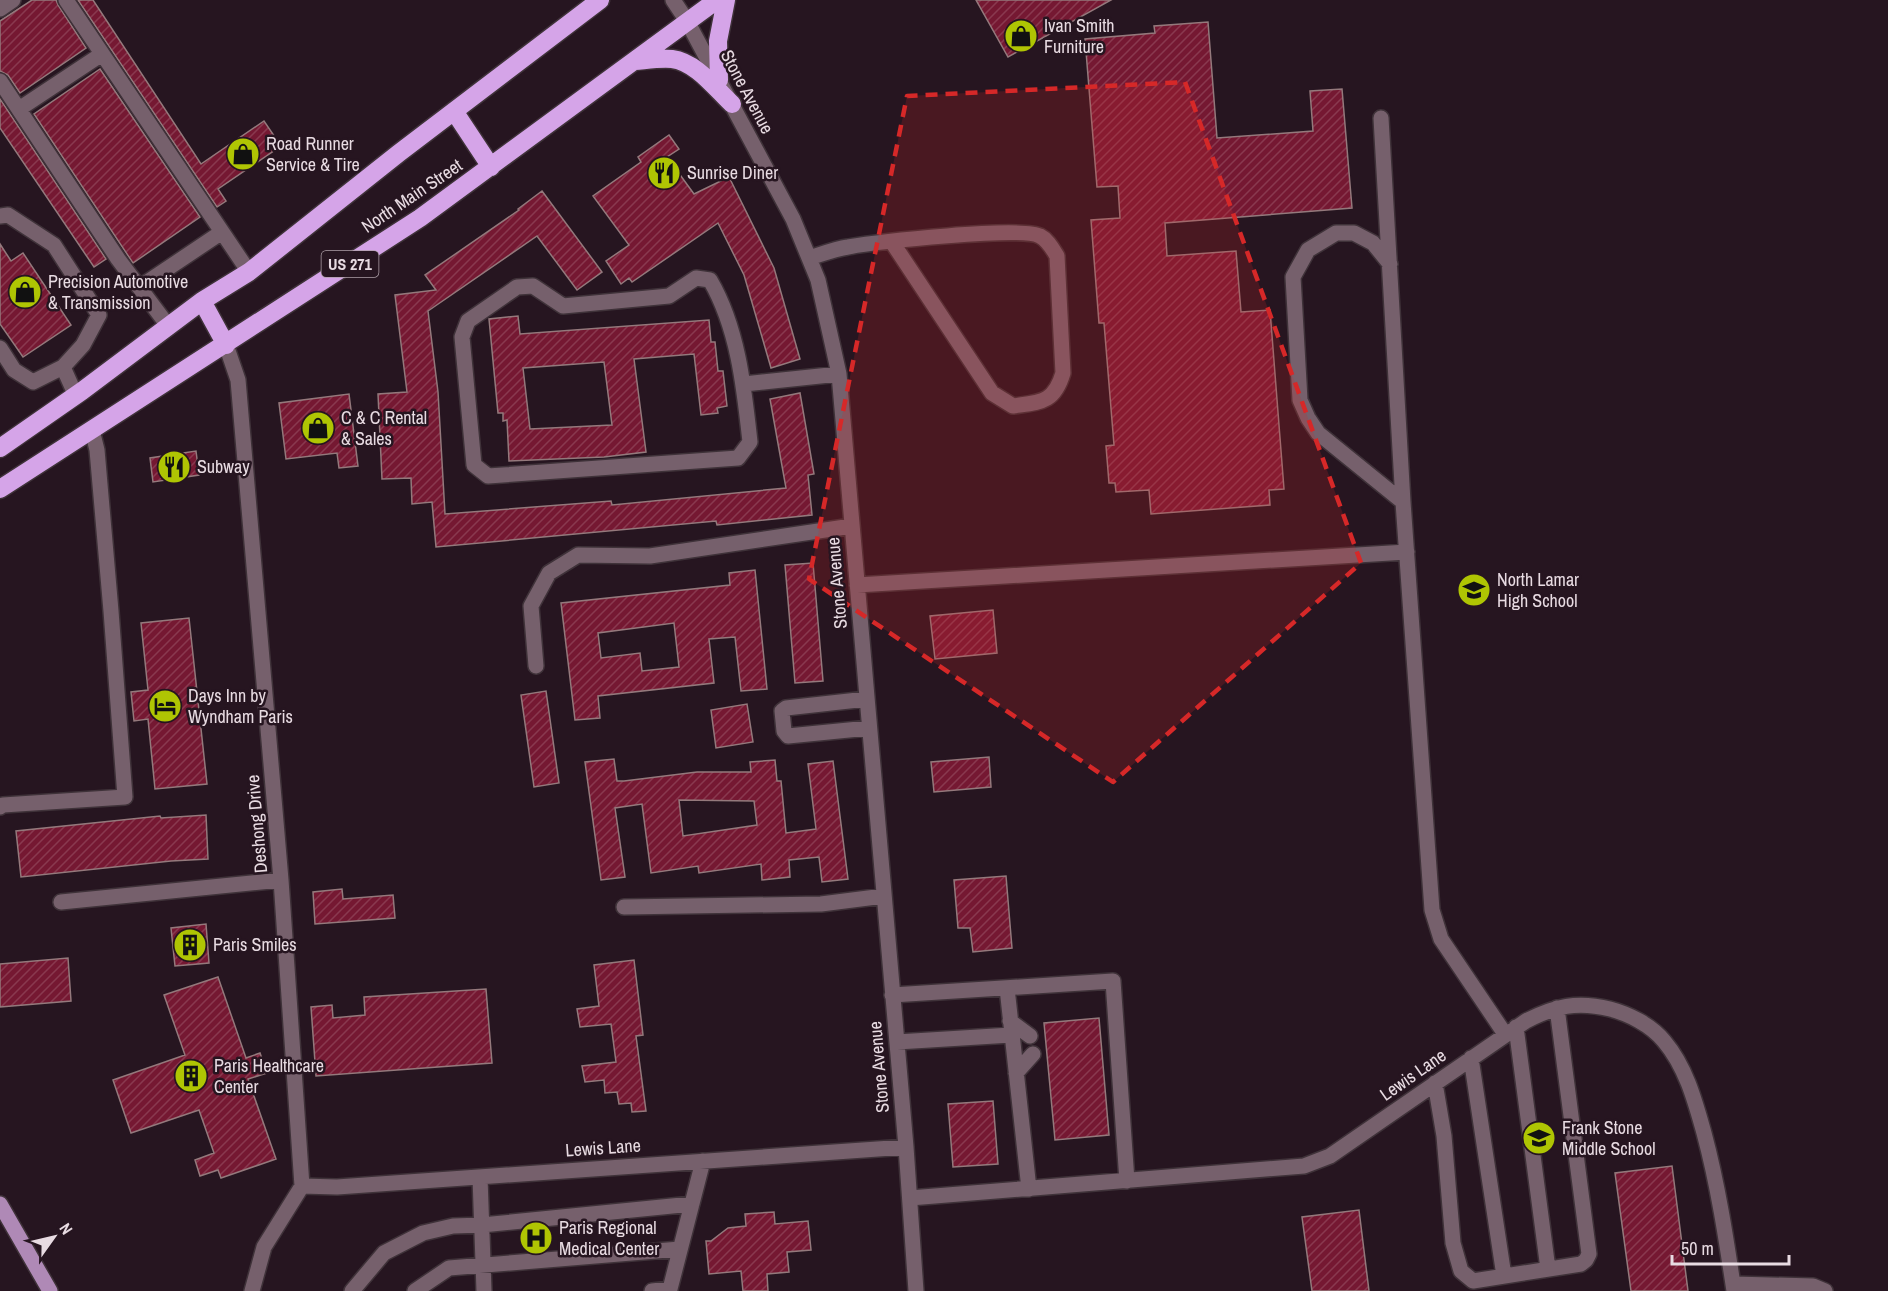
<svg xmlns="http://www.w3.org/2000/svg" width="1888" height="1291" font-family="'Archivo Narrow',sans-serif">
  <defs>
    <pattern id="building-hatch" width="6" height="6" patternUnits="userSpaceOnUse" patternTransform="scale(1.5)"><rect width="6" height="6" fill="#751832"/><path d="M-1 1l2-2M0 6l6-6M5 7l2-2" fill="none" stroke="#89394f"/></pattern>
  </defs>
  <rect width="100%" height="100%" fill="#261520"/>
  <path fill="url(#building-hatch)" stroke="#94797c" stroke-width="1.5" fill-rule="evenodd" d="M32 0H56L58 5 86 48 20 93 8 75 0 71V21Z
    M78 0H93L201 164 264 121 281 146 218 189 226 201 217 207Z
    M976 0H1111L1008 57Z
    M1208 22 1217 138 1313 131 1310 91 1342 89 1352 208 1165 223 1167 256 1236 251 1241 312 1270 310 1284 489 1269 490 1270 505 1151 514 1149 490 1116 492 1115 483H1109L1106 446 1114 445 1104 323H1099L1091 220 1120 218 1118 186 1097 187 1085 39 1155 33 1154 26Z
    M100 69 200 217 133 263 34 114Z
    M0 99 106 259 94 267 0 128Z
    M669 135 679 149 667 157 694 194 729 177 774 268 800 359 771 368 744 275 718 223 632 282 629 278 621 284 606 261 629 245 593 196 641 162 638 157Z
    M542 191 602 272 577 290 537 236 428 311 438 392 445 514 611 501 612 505 786 488 770 399 800 393 814 474 808 475 812 515 717 525 716 521 436 547 432 502 412 504 411 478 382 479 378 394 407 392 395 295 436 290 425 275 519 210 518 209Z
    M0 244 11 261 23 253 71 325 23 357 0 324Z
    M518 316 520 334 709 320 711 342H715L718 371H723L727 406 717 408 718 413 701 415 694 354 634 359 646 452 604 457 509 461 507 420 503 421V413H498L489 319ZM604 362 612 425 530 429 523 368Z
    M349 394 358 466 339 468 337 453 286 459 279 403Z
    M196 451 199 475 153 482 150 458Z
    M813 563 823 681 795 683 785 565Z
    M755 570 767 689 741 691 735 637 709 639 714 683 598 696 600 718 575 720 561 603 730 585 729 573ZM674 623 679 667 642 671 640 653 601 658 598 633Z
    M993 610 997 653 935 659 930 616Z
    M189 618 207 784 155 789 148 719 134 721 131 692 148 690 141 623Z
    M546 691 559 783 534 787 521 695Z
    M747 704 753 742 716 748 711 710Z
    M989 757 991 787 934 792 931 762Z
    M614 759 617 781H624L697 772H751L750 762 775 760 777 781H781L786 833 816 829 808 764 833 761 848 879 822 882 819 857 789 860 790 877 762 880 761 864 699 873 698 866 651 873 642 804 615 808 625 877 601 880 585 762ZM679 800 754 801 757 825 683 836Z
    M206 815 208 859 171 861 21 877 16 831 160 816 161 818Z
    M1006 876 1012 948 973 952 970 928H958L954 880Z
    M342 889 343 899 393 895 395 918 315 924 313 892Z
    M206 924 209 963 175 966 171 928Z
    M68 958 71 1001 0 1007V964Z
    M634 960 643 1035 636 1036 646 1111 632 1112 631 1103 619 1104 617 1092 605 1093 604 1080 585 1082 582 1066 616 1062 611 1024 580 1027 577 1009 599 1006 594 965Z
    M218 977 246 1058 260 1053 267 1073 248 1079 276 1159 221 1178 218 1170 200 1176 195 1160 214 1153 199 1110 131 1133 113 1080 185 1055 164 995Z
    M486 989 492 1063 316 1076 311 1007 332 1005 333 1018 365 1015 364 997Z
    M1099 1018 1109 1135 1055 1140 1044 1023Z
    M993 1101 998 1164 953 1167 948 1104Z
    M1672 1166 1688 1291H1631L1615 1173Z
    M1359 1210 1369 1291H1312L1302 1217Z
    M774 1212 775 1224 808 1221 811 1250 787 1252 789 1272 767 1274 768 1291H743L741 1271 709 1274 706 1241H711L728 1228 746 1226 745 1214Z"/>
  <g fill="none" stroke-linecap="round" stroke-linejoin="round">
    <g stroke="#3f3239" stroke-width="18">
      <path id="minor" d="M66 0 249 272
        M673 0 687 21 793 219 818 280 839 374 906 1147 916 1291
        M0 9 13 0
        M0 81 118 259 169 327
        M19 109 102 54
        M1381 118 1403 502 1432 910 1441 939 1505 1034
        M0 216 8 215 54 245 99 315 83 345 63 367 33 382 14 370 0 348
        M809 258C822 254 835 249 848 247 876 242 1021 226 1040 236 1048 240 1052 248 1057 256L1063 373C1054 403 1041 402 1013 406L992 393 892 242
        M1390 264 1373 243 1354 233H1336L1308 250 1293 277 1300 400 1308 418 1318 433 1403 502
        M696 278 710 280C738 328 744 387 750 442L738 458 488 476 474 465 462 337 468 321 517 287 533 286 563 306 669 296Z
        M140 287 222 232
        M226 345 238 380 281 880 302 1186 264 1247 252 1291
        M63 367 76 396
        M744 384 839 374
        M857 585 1407 552
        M536 666 531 606 549 573 578 555 650 556 852 526
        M867 699 786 708 782 711 784 731 788 736 869 728
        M0 807 3 805 125 797 111 611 97 450 92 430
        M61 902 281 880
        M624 907 821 904 884 896
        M1007 988 1029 1189
        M892 995 1113 981 1127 1181
        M1010 1021 1030 1036
        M1516 1027 1548 1269
        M897 1042 1011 1035
        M1471 1058 1504 1276
        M1016 1073 1033 1054
        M1435 1083 1444 1136 1453 1243 1461 1271 1473 1281 1581 1264 1586 1260 1589 1254 1557 1008
        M480 1177 484 1291
        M302 1186 337 1187 906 1147
        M910 1198 1304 1166 1330 1156 1526 1021C1555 1006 1577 1001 1610 1009 1629 1014 1651 1025 1664 1041 1686 1067 1695 1101 1704 1133 1718 1185 1726 1238 1734 1291
        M1733 1284 1813 1286 1825 1291
        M352 1291 384 1253 423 1233 453 1226 482 1225 692 1204
        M415 1291 449 1268 680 1249
        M652 1291 670 1289 703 1161"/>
    </g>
    <g stroke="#3f3239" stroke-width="18">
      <path id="major" d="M0 1204 50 1291"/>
    </g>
    <g stroke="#3f3239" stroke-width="21">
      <path id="highway" d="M635 61C647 60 660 58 672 59 696 62 715 88 732 104
        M719 80 718 41 726 0
        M454 111 491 167
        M202 301 226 345
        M0 448 82 391 202 301 249 272 399 153 600 0
        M0 489 420 218 717 0"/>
    </g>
    <use href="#minor" stroke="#76606c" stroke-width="15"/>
    <use href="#major" stroke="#af89b6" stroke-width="15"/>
    <use href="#highway" stroke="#d5a4e8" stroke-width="18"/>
  </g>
  <path fill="#d62828" fill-opacity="0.2" stroke="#d62828" stroke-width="4.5" stroke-dasharray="12 8" stroke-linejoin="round" d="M1185 82 1361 563 1113 782 809 579 907 96Z"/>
  <defs>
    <g id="shop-disc" transform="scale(1.725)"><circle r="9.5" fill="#afc503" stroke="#261520"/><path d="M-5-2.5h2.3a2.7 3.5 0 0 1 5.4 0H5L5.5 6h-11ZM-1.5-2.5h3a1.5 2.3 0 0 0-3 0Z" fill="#111"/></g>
    <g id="restaurant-disc" transform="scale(1.725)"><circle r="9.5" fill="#afc503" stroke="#261520"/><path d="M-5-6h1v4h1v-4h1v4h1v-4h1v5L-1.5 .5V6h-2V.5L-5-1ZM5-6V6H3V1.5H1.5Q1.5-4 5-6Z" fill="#111"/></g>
    <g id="school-disc" transform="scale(1.725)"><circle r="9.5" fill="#afc503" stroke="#261520"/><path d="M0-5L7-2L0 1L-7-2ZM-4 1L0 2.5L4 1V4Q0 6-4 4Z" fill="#111"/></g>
    <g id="hotel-disc" transform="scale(1.725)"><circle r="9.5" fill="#afc503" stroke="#261520"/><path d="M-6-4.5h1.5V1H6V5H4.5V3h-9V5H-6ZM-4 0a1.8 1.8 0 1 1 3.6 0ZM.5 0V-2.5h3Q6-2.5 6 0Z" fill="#111"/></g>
    <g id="building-disc" transform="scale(1.725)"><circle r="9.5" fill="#afc503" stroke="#261520"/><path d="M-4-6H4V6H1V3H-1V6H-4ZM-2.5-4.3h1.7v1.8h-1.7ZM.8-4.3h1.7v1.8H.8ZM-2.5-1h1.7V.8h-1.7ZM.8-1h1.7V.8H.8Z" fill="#111"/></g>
    <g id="hospital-disc" transform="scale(1.725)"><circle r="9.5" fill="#afc503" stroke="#261520"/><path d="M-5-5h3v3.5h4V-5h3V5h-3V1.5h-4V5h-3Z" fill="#111"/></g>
  </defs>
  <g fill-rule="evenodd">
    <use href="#shop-disc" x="1021" y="36"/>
    <use href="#shop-disc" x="243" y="154"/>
    <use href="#restaurant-disc" x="664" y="173"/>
    <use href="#shop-disc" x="25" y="292"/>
    <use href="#shop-disc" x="318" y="428"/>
    <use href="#restaurant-disc" x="174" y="467"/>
    <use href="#school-disc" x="1474" y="590"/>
    <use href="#hotel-disc" x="165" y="706"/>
    <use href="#building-disc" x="190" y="945"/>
    <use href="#building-disc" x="191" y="1076"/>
    <use href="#school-disc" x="1539" y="1138"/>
    <use href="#hospital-disc" x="536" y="1238"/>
  </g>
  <g text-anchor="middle" stroke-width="5" stroke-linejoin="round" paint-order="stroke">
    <rect fill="#261520" stroke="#aea0a8" stroke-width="1.5" x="321.5" y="251" width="57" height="26" rx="4.5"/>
    <g font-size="16" font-weight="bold" fill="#e8dbe2">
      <text x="350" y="270">US 271</text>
    </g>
    <g font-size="18" fill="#e8dbe2" stroke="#261520" text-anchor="start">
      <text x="1044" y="32">Ivan Smith<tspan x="1044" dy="21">Furniture</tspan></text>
      <text x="266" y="150">Road Runner<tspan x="266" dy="21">Service &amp; Tire</tspan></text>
      <text x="687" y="179">Sunrise Diner</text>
      <text x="48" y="288">Precision Automotive<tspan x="48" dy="21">&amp; Transmission</tspan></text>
      <text x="341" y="424">C &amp; C Rental<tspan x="341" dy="21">&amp; Sales</tspan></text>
      <text x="197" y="473">Subway</text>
      <text x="1497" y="586">North Lamar<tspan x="1497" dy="21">High School</tspan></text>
      <text x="188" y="702">Days Inn by<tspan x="188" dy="21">Wyndham Paris</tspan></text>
      <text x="213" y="951">Paris Smiles</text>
      <text x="214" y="1072">Paris Healthcare<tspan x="214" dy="21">Center</tspan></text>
      <text x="1562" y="1134">Frank Stone<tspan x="1562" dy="21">Middle School</tspan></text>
      <text x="559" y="1234">Paris Regional<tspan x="559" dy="21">Medical Center</tspan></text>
    </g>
    <g font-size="18" fill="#e8dbe2" stroke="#261520">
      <text transform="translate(747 92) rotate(62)" y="6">Stone Avenue</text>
      <text transform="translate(412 196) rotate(-34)" y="6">North Main Street</text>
      <text transform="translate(837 583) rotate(-95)" y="6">Stone Avenue</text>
      <text transform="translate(257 824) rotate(-95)" y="6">Deshong Drive</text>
      <text transform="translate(879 1067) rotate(-95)" y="6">Stone Avenue</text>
      <text transform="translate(1413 1075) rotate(-35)" y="6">Lewis Lane</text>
      <text transform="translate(603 1148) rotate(-4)" y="6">Lewis Lane</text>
    </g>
  </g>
  <g transform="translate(54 1237) rotate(56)" stroke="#261520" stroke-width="4.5" paint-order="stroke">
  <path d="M0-4.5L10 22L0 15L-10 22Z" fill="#e8dbe2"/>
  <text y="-9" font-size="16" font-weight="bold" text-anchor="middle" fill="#e8dbe2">N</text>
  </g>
  <path d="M1672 1255v9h117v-9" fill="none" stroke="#e8dbe2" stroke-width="3"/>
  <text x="1681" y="1255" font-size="18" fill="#e8dbe2" stroke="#261520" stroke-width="4.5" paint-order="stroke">50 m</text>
</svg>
